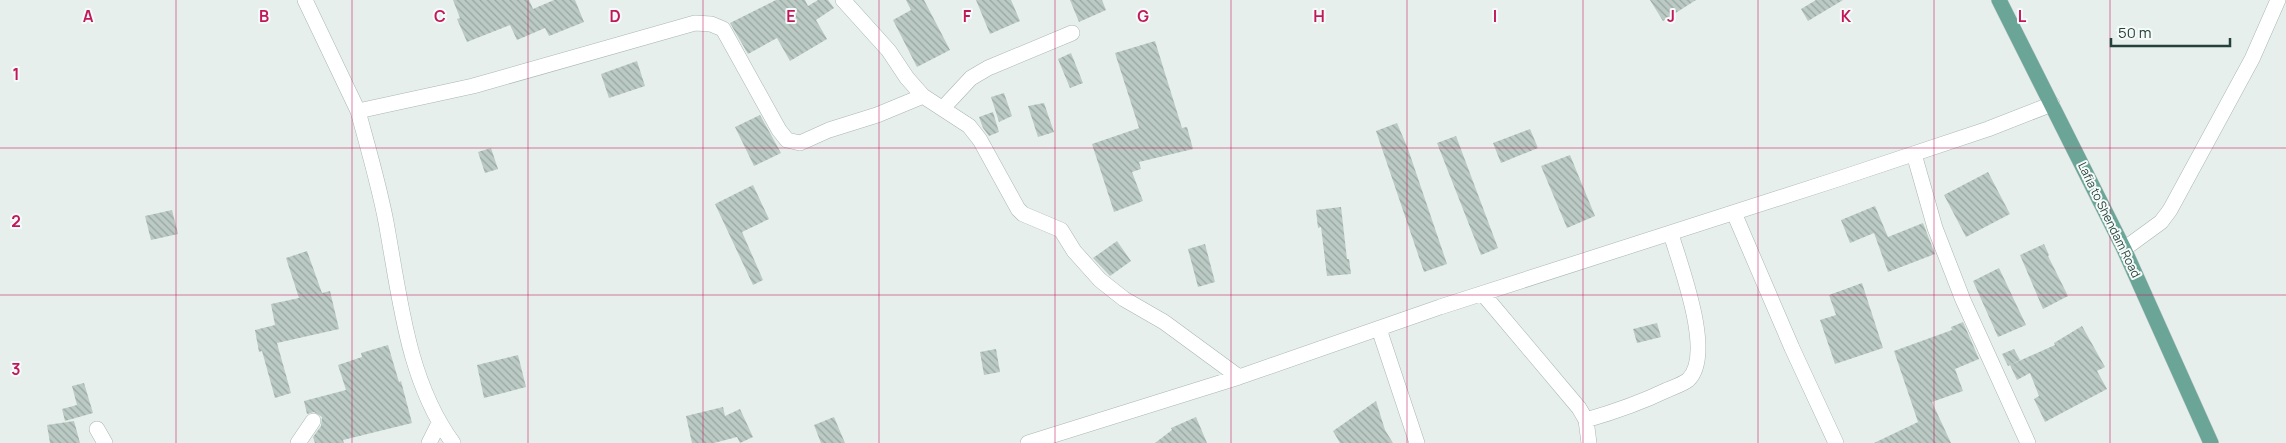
<svg xmlns="http://www.w3.org/2000/svg" width="2286" height="443" font-family="Manrope,sans-serif">
  <defs>
    <pattern id="building-back-hatch" width="6" height="6" patternUnits="userSpaceOnUse" patternTransform="scale(1.25)"><rect width="6" height="6" fill="#bbcac4"/><path d="M-1 5l2 2M0 0l6 6M5-1l2 2" fill="none" stroke="#98a6a0"/></pattern>
  </defs>
  <rect width="100%" height="100%" fill="#e6efeb"/>
  <path fill="url(#building-back-hatch)" d="M453 0H529L533 9 554 0H575L584 22 549 36 545 28 517 40 510 25 467 42 457 19 460 18Z
    M776 0H805L808 6 818 0H828L834 8 816 20 827 39 790 61 777 38 748 54 730 23Z
    M906 0H924L950 50 917 67 893 20 911 10Z
    M976 0H1011L1020 21 990 34Z
    M1070 0H1102L1106 10 1079 22Z
    M1650 0H1696L1663 21Z
    M1816 0H1843L1808 21 1801 9Z
    M1155 41 1182 128 1187 127 1193 149 1139 162 1141 169 1132 172 1143 201 1114 212 1092 144 1139 128 1115 53Z
    M1071 53 1083 83 1070 88 1058 59Z
    M637 61 645 86 609 98 601 74Z
    M1004 93 1012 116 999 122 991 97Z
    M1044 103 1054 132 1038 137 1028 106Z
    M993 112 999 132 989 136 983 128 979 117Z
    M760 115 781 153 754 166 735 127Z
    M1397 123 1408 149 1447 264 1424 272 1376 131Z
    M1530 129 1538 148 1501 163 1493 143Z
    M1456 136 1498 248 1481 255 1437 143Z
    M491 148 498 169 485 173 478 152Z
    M1570 155 1595 216 1567 228 1541 166Z
    M1988 172 2010 214 1966 237 1944 195Z
    M753 185 769 219 742 232 763 280 753 285 715 204Z
    M1875 206 1888 237 1923 223 1935 254 1888 272 1874 233 1850 243 1841 220Z
    M1341 207 1347 259H1349L1351 274 1327 276 1321 227 1318 228 1316 210Z
    M172 210 178 234 151 240 145 216Z
    M1117 241 1131 261 1110 276 1093 258Z
    M1205 244 1215 282 1198 287 1188 249Z
    M2044 244 2049 255 2048 256 2068 296 2043 309 2020 255Z
    M307 251 322 293 330 291 339 329 277 343 291 393 275 398 262 351 259 352 255 330 275 325 271 304 299 298 286 258Z
    M1999 268 2026 325 1998 337 1973 281Z
    M1862 283 1883 348 1835 364 1820 320 1836 315 1829 295Z
    M1963 322 1979 359 1955 369 1963 391 1932 402 1951 443H1874L1918 422 1894 351 1952 330 1951 327Z
    M1657 323 1661 337 1637 343 1633 329Z
    M2082 326 2105 367 2097 371 2107 389 2045 422 2034 399 2039 396 2030 373 2017 380 2010 365 2055 345 2054 343Z
    M388 345 399 382 401 381 412 423 343 440 344 443H315L313 437 321 426 322 417 314 412 307 414 304 401 346 390 338 365 362 357 361 353Z
    M996 349 1000 372 984 375 980 352Z
    M2014 349 2020 360 2008 366 2002 354Z
    M518 355 526 387 484 398 477 365Z
    M84 383 93 413 65 421 62 409 77 405 72 386Z
    M1376 401 1385 430 1393 443H1340L1333 431Z
    M723 407 725 416 740 409 753 437 740 443 737 437 714 443H692L686 416Z
    M834 417 845 443H821L814 425Z
    M1196 417 1207 443H1155L1172 430 1171 428Z
    M74 421 80 443H50L47 425Z"/>
  <g fill="none" stroke-linecap="round" stroke-linejoin="round">
    <g stroke="#a8b7b3" stroke-width="16">
      <path id="minor" d="M305 0 358 111
        M843 0 889 51 907 78 923 96 969 126 980 140 1018 209 1023 214 1061 230 1074 251 1100 280 1124 299 1164 322 1239 377
        M943 108 971 78 988 68 1072 33
        M1914 154 1935 228 1963 300 2028 443
        M1734 213 1792 348 1836 443
        M2124 249 2161 222 2170 210 2252 59 2278 0
        M1483 294 1579 408 1586 420 1589 443
        M1379 329 1417 443
        M1586 420C1614 412 1640 403 1667 390 1674 387 1683 384 1688 380 1715 355 1680 265 1671 234
        M97 429 105 443
        M298 443 313 421
        M429 443 439 423
        M453 443C407 380 400 297 386 222 379 185 368 148 358 111L473 86 695 23 711 24 723 29 779 130 787 140 800 143 829 130 877 115 923 96
        M1028 443 1239 377 1440 307 1838 179 1988 129 2052 104"/>
    </g>
    <g stroke="#c2cac8" stroke-width="16">
      <path id="primary" d="M1999 0 2124 249 2211 443"/>
    </g>
    <use href="#minor" stroke="#fff" stroke-width="15"/>
    <use href="#primary" stroke="#6aa598" stroke-width="15"/>
  </g>
  <path fill="none" stroke="#c2185b" stroke-width="1" stroke-opacity="0.55" d="M176 0V443M352 0V443M528 0V443M703 0V443M879 0V443M1055 0V443M1231 0V443M1407 0V443M1583 0V443M1758 0V443M1934 0V443M2110 0V443M0 148H2286M0 295H2286"/>
  <g text-anchor="middle" stroke-width="4" stroke-linejoin="round" paint-order="stroke">
    <g font-size="12" fill="#24413b" stroke="#f6fbf9">
      <text transform="translate(2109 220) rotate(64)" y="4">Lafia to Shendam Road</text>
    </g>
  </g>
  <g font-size="16" text-anchor="middle" font-weight="bold" fill="#c2185b" stroke="#f6fbf9" stroke-width="4" stroke-linejoin="round" paint-order="stroke">
    <text x="88" y="22">A</text>
    <text x="264" y="22">B</text>
    <text x="440" y="22">C</text>
    <text x="615" y="22">D</text>
    <text x="791" y="22">E</text>
    <text x="967" y="22">F</text>
    <text x="1143" y="22">G</text>
    <text x="1319" y="22">H</text>
    <text x="1495" y="22">I</text>
    <text x="1671" y="22">J</text>
    <text x="1846" y="22">K</text>
    <text x="2022" y="22">L</text>
    <text x="16" y="80">1</text>
    <text x="16" y="227">2</text>
    <text x="16" y="375">3</text>
  </g>
  <path d="M2111 38v8h119v-8" fill="none" stroke="#24413b" stroke-width="2.5"/>
  <text x="2118" y="38" font-size="15" fill="#24413b" stroke="#f6fbf9" stroke-width="4" paint-order="stroke">50 m</text>
</svg>
